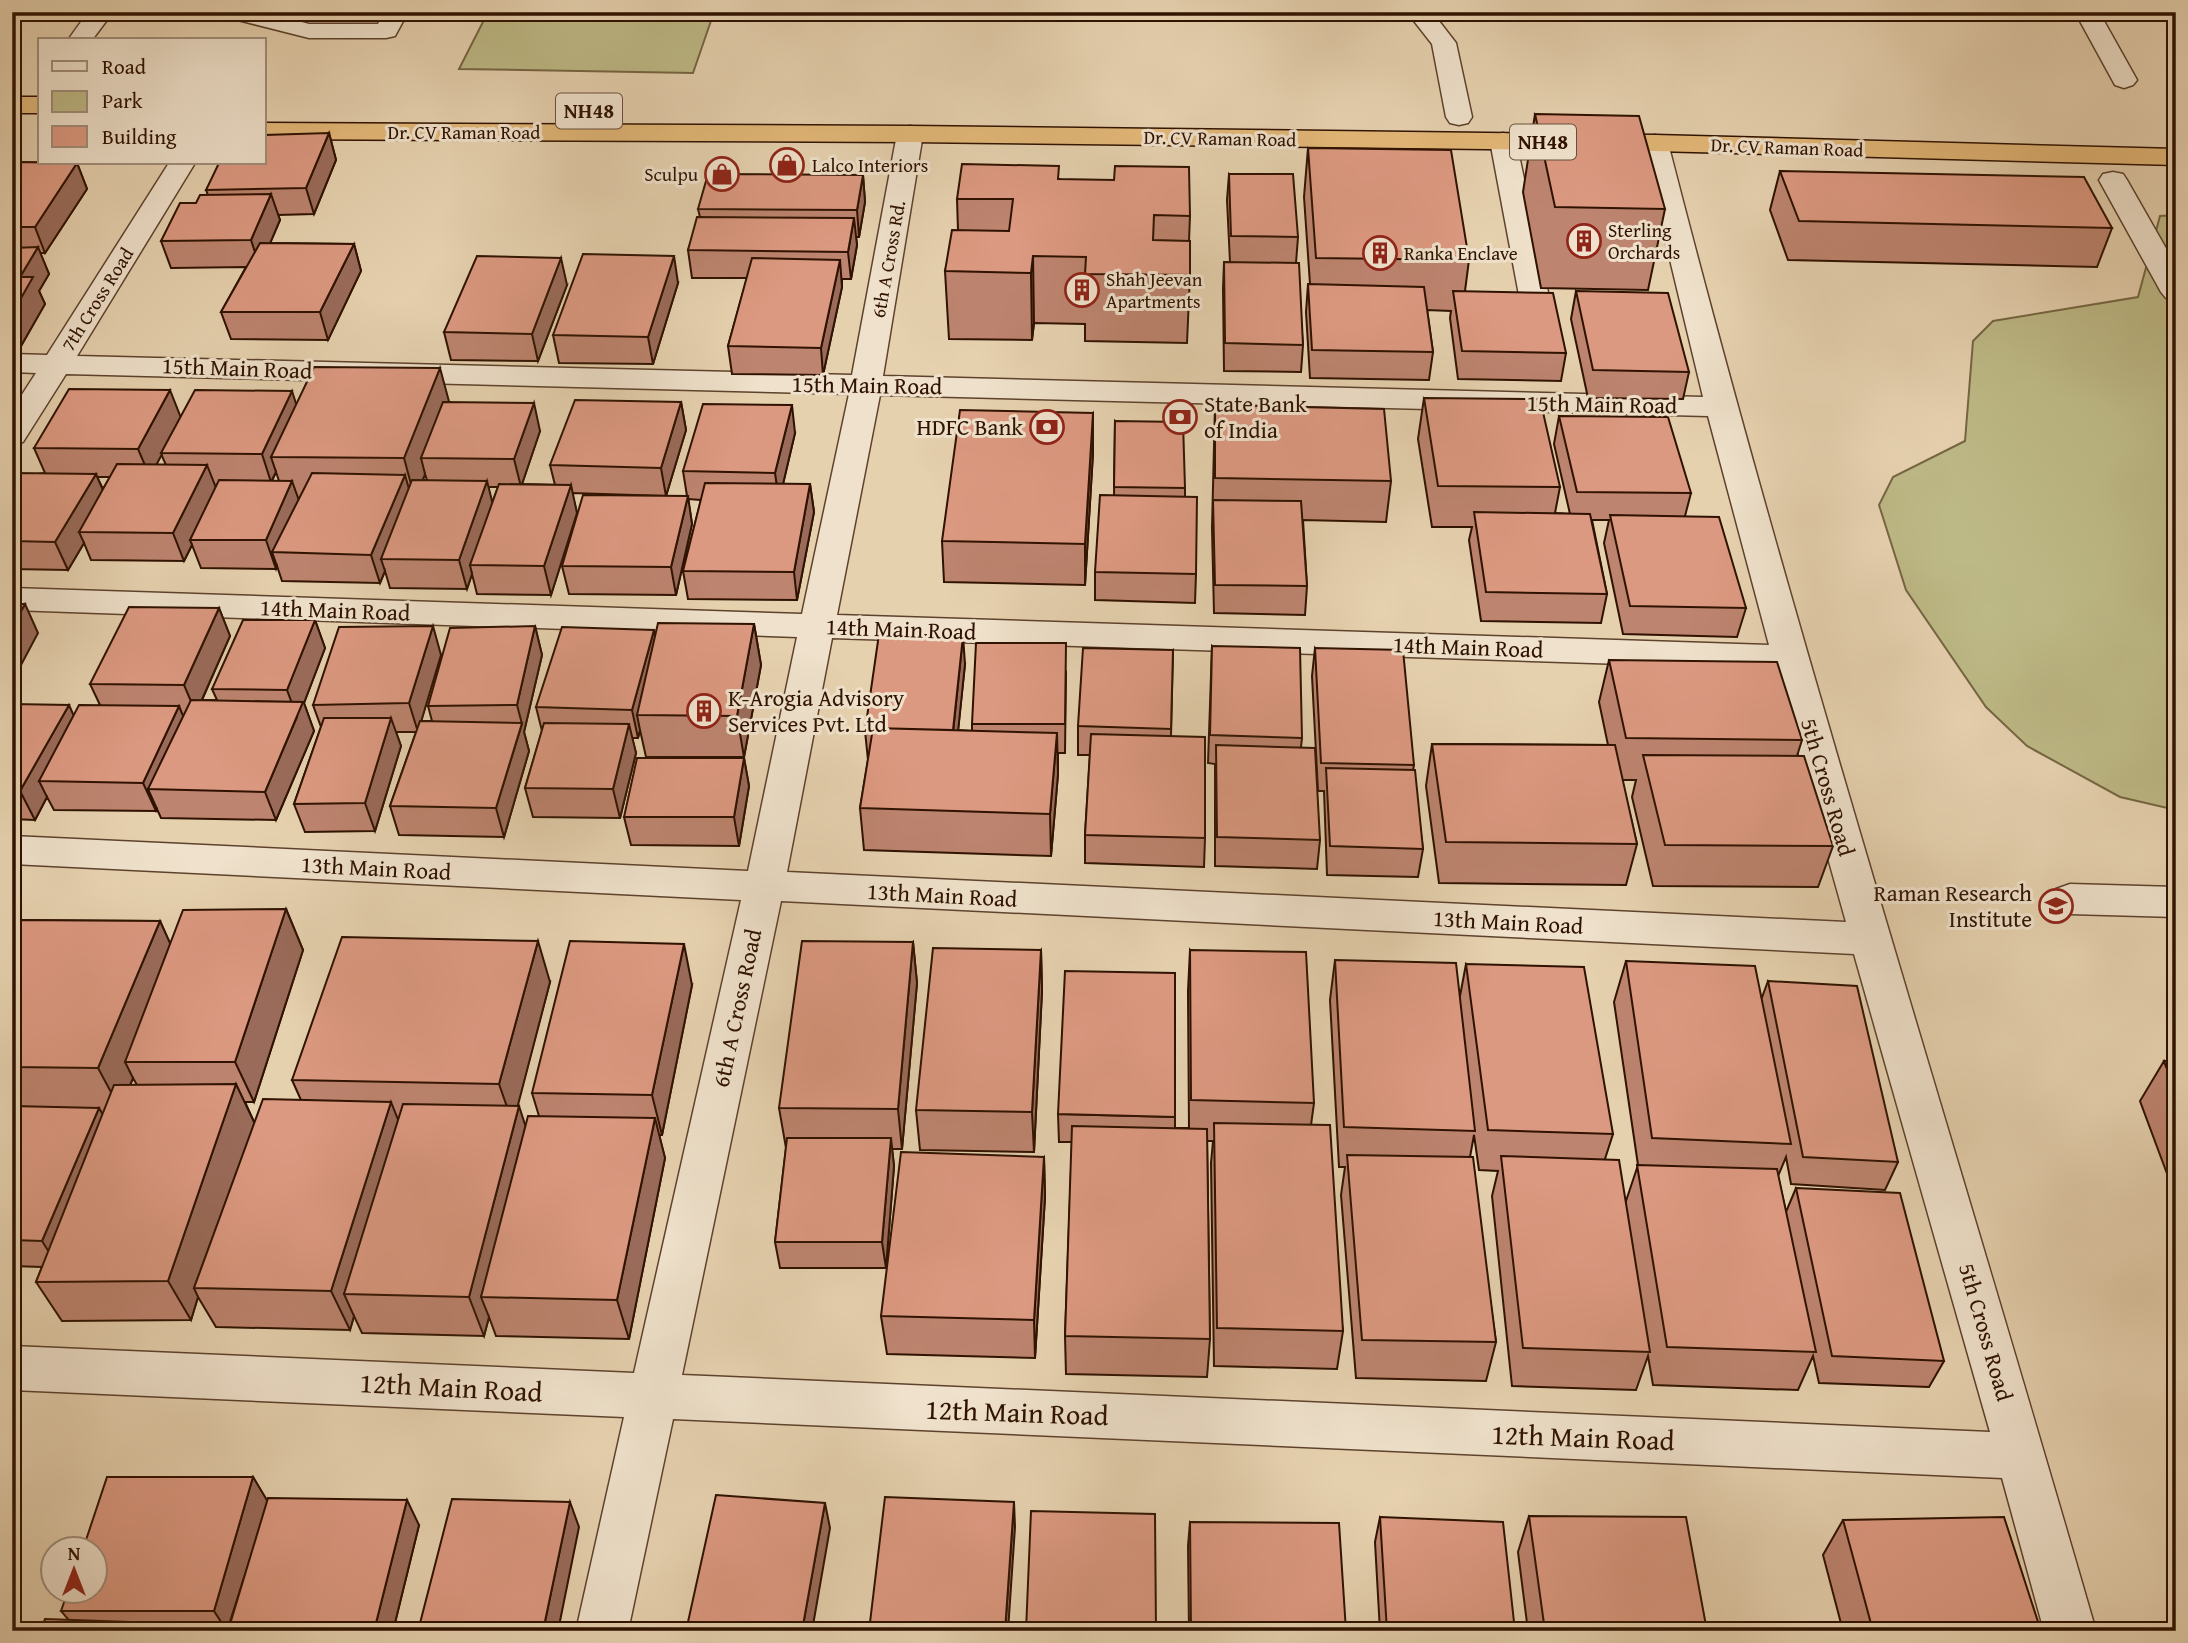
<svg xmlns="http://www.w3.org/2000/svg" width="2188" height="1643" font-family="'Gentium Book Plus',serif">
  <rect width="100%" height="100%" fill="#e6d1af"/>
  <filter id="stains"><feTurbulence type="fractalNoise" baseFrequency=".00286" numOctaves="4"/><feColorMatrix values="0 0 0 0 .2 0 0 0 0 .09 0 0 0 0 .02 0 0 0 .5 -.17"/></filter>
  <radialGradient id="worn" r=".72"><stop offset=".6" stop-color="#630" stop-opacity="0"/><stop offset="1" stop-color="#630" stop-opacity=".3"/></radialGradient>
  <path fill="#bdb986" stroke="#766643" stroke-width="2" d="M488 12H714L693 73 459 69Z
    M2176 215V810L2120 797 2027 746 1986 707 1906 590 1879 505 1893 477 1965 441 1973 341 1993 321 2138 297 2160 216Z"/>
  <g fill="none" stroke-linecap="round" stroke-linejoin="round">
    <g stroke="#5d422c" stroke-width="3">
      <path id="minor" d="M88 12H113L92 40H68Z
        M223 12H265L309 24H378L384 12H408L395 36 386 38H309L226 17Z
        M1407 12H1432L1456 43 1472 117 1468 123 1459 125 1450 123 1446 117 1432 44Z
        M2075 12H2099L2137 80 2133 85 2124 88 2115 85Z
        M910 126 919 128 923 134 883 376 1703 397 1642 143 1646 137 1655 135 1664 137 1668 143C1796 644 1953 1134 2096 1631H2044L2002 1478 673 1419 628 1631H576L624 1417 12 1390V1346L634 1373 741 900 12 864V836L748 871 797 637 12 610V588L802 614 849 394 66 374 23 442 12 444V410L36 373 12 372V354L47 355 169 163H195L77 356 852 375 897 134 901 128ZM880 395 1708 416 1769 645 837 615ZM832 638 1775 669 1846 922 787 872ZM781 901 1854 954 1990 1432 682 1375Z
        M1503 133 1512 135 1516 141 1552 311 1547 317 1537 320 1527 317 1522 311 1490 141 1494 135Z
        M2113 172 2123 174 2127 180 2176 266V301L2166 298 2161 292 2099 180 2103 174Z
        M2070 884 2176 887V917L2070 914 2056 909 2050 899 2056 889Z"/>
    </g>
    <g stroke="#2f1200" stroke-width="3">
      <path id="highway" d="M12 97H40V113H12Z
        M264 123 910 126 1655 135 2176 149V165L1655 151 910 142 264 139Z"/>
    </g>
    <use href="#minor" fill="#efe1cb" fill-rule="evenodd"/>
    <use href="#highway" fill="#e3b878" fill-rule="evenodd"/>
  </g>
  <path fill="#bd846f" stroke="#2f1200" stroke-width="2" fill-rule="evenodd" d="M1535 114 1665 209 1648 290 1541 288 1523 192Z
    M329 133 336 160 314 214 278 215 280 220 270 243 354 244 361 271 328 340 231 339 221 312 246 267 171 268 161 241 196 203 208 195 206 190Z
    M1308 148 1469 260 1465 291 1566 353 1561 381 1458 379 1450 318 1451 311 1427 310 1433 352 1429 380 1310 378 1306 312 1308 284H1310L1304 197Z
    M12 162 77 163 87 189 45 253H40L49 274 39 291 45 304 21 346H12Z
    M1780 171 2112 228 2097 267 1788 260 1770 210Z
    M1229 174 1298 237 1296 263 1303 345 1301 372 1224 371 1223 289 1224 262H1230L1227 200Z
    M863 175 865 202 859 237H856L857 245 851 279H842V287L823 375 732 374 728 346 747 278H692L688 250 700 217 698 209Z
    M1059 179 1190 216 1189 241 1190 275 1187 343 1085 341V324L1034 323 1032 340 949 339 945 271 958 230 957 199Z
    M678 283 653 364 559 363 553 335Z
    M567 285 538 361 451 360 444 332Z
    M1576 291 1689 372 1683 399 1588 398 1571 319Z
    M1424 398 1560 487 1555 513 1570 514 1554 444 1559 416 1691 493 1685 516 1746 608 1737 637 1623 634 1604 543 1609 520H1592L1607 594 1601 623 1481 621 1469 540 1472 527H1432L1418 439Z
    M449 402 540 431 522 484 555 485 550 465 681 402 686 430 666 496 572 493 577 513 551 595 477 594 472 574 467 589 390 588 385 571 380 583 282 581 277 566 276 569 201 568 192 545 184 561 91 560 84 543 68 570 12 569V477L45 473 34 448 296 404ZM161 454 166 465H156ZM276 472 279 481H272ZM425 474 427 480H423ZM97 477H110L103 489ZM488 487H498L492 503Z
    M1215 405 1391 481 1386 522 1303 520 1307 586 1305 615 1214 613 1212 528Z
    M1093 413V453L1085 585 944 582 942 541Z
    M1115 421 1185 488V497L1196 574 1195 603 1095 600V572L1114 496Z
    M795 433 783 484H810L814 512 797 600 688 599 683 571 701 500 688 499 692 524 676 595 569 594 562 566 687 496 683 471Z
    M219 608 230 636 202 700H217L212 689 315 620 325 648 304 703 314 731 276 820 161 818 157 809 156 811 54 810 47 797 35 820 12 819V704L73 715 100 705 90 684Z
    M754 624 761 665 744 757H646L640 730 638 738H632L636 753 620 818 533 817 525 788 542 731 536 707 655 634Z
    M535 626 542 655 524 732 529 751 504 837 399 835 390 806 416 732H396L401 746 375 831 305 832 294 804 321 727 313 705 441 655 421 721H432L428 706Z
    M1212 646 1302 738 1301 747 1320 840 1317 869 1215 866V764L1208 763Z
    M1315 648 1414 765 1413 770 1423 849 1418 877 1327 875 1324 791H1318L1312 676Z
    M1173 650 1171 736 1205 838 1204 867 1085 863V835L1090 755H1078V726Z
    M1609 660 1802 740 1797 756 1833 846 1818 887 1653 886 1632 797 1636 780H1622L1637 844 1626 885 1439 883 1426 786 1432 744 1608 745 1599 702Z
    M965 664 958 730 972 731V724L1066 672 1065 753H1058V774L1051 856 864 850 860 808 868 760 865 731Z
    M744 758 749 786 739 846 631 845 624 817Z
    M286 909 303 950 254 1102H245L254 1122 301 1100 292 1080 550 982 517 1106 525 1126 539 1116 532 1093 692 985 662 1135H659L665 1158 629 1339 496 1336 489 1317 484 1336 362 1333 354 1316 350 1330 216 1327 198 1297 191 1320 62 1321 36 1282 42 1267 12 1266V920L160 921 170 944ZM133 1078 137 1085H130Z
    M913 942 917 983 902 1149H892L894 1166 886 1268H780L775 1242 786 1148 779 1108Z
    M1041 950 1042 991 1034 1152 920 1150 916 1110Z
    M1190 950 1314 1103 1311 1125 1343 1331 1337 1369 1214 1366 1211 1163 1213 1141H1207L1210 1339 1207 1377 1066 1374 1065 1336 1072 1142H1059L1058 1114 1175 1117V1128H1189L1188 991Z
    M1335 960 1460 996 1466 964 1613 1134 1605 1159 1626 1201 1638 1165 1614 1002 1626 961 1761 1000 1768 981 1898 1162 1885 1190 1791 1184 1786 1157 1778 1176 1786 1212 1796 1188 1944 1361 1929 1387 1819 1383 1813 1356 1798 1390 1653 1385 1648 1356 1636 1390 1512 1386 1492 1196 1498 1171 1479 1170 1474 1135 1470 1157 1496 1342 1486 1381 1356 1378 1341 1195 1345 1167H1339L1330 1000Z
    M2164 1061 2176 1092V1179H2169L2140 1101Z
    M1044 1157 1045 1197 1035 1358 887 1354 881 1316Z
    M253 1477 267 1501 419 1525 393 1631H40L68 1619 61 1611Z
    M1529 1516 1707 1631H1528L1518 1552Z
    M1380 1517 1515 1631H1380L1375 1542Z
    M1843 1520 2041 1631H1843L1823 1555Z
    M1190 1522 1346 1631H1189L1188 1546Z"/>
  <path fill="#9a6b5a" stroke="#2f1200" stroke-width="2" d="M329 133 336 160 314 214 306 188Z
    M77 163 87 189 45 253 35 227Z
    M863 175 865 202 859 237 857 210Z
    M271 194 280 220 260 267 251 240Z
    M854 218 857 245 851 279 848 252Z
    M354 244 361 271 328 340 320 312Z
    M38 247 49 274 39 291 45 304 21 346 12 325V314L20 277Z
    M674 256 678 283 653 364 648 337Z
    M1033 256 1034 323 1032 340 1031 273Z
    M561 258 567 285 538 361 532 334Z
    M840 260 842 287 823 375 821 348Z
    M440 368 451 409 421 458 425 474 415 499 404 458Z
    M170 390 181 418 150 477 138 449Z
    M292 391 301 419 271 457 276 472 271 482 262 454Z
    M681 402 686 430 666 496 661 468Z
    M534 403 540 431 521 487 514 459Z
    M792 405 795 433 779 501 775 473Z
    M1093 413V453L1085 585V544Z
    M207 465 218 493 190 540 192 545 184 561 173 533Z
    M96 474 108 502 79 532 84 543 68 570 55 542Z
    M405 475 413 503 381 559 385 571 380 583 371 555Z
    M292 481 302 509 272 552 277 566 276 569 266 540Z
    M487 481 494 509 470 565 472 574 467 589 459 560Z
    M810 484 814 512 797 600 794 572Z
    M571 485 577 513 551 595 544 566Z
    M688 496 692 524 676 595 671 567Z
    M25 604 38 633 12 682V627Z
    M219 608 230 636 196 713 184 685Z
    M315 620 325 648 304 703 314 731 276 820 265 792 297 717 287 690Z
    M754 624 761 665 744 757 737 716Z
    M433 626 441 655 418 732 409 703Z
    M535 626 542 655 524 732 529 751 504 837 496 808 522 724 517 705Z
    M654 630 660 658 637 715 640 730 638 738 632 710Z
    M963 636 965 664 955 761 953 733Z
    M69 705 82 734 39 781 47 797 35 820 20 791Z
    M179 706 191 735 148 789 157 809 156 811 143 783Z
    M391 718 401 746 375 831 365 803Z
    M629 724 636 753 620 818 613 789Z
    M1057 733 1058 774 1051 856 1050 814Z
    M744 758 749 786 739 846 734 817Z
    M286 909 303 950 254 1102 235 1062Z
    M160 921 179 963 125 1062 133 1078 120 1109 98 1068Z
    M538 941 550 982 513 1124 499 1084Z
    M913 942 917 983 902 1149 898 1109Z
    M684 944 692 985 662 1135 652 1095Z
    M1041 950 1042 991 1034 1152 1032 1112Z
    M236 1084 255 1124 194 1288 198 1297 191 1320 168 1281Z
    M391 1102 407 1142 344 1294 354 1316 350 1330 331 1291Z
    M519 1106 532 1146 481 1297 489 1317 484 1336 469 1297Z
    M99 1108 115 1135 59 1268 42 1241Z
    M655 1118 665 1158 629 1339 617 1300Z
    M891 1138 894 1166 886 1268 882 1242Z
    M1044 1157 1045 1197 1035 1358 1034 1320Z
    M253 1477 268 1502 227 1631 214 1611Z
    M407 1500 419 1525 393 1631H374Z
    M570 1502 579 1527 558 1631H543Z
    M1014 1502 1015 1527 1008 1631H1005Z
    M825 1503 830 1528 812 1631H802Z
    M185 1624 190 1631H183Z"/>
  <path fill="#dc9981" stroke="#2f1200" stroke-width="2" d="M1535 114 1639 116 1665 209 1555 207Z
    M329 133 306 188 206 190 219 163H264V135Z
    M1308 148 1451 150 1469 260 1316 258Z
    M12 162 77 163 35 227H12Z
    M962 164 1059 166 1058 179 1114 180 1115 166 1189 167 1190 216 1154 215 1153 240 1190 241V275L1085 274 1086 257 1033 256 1031 273 945 271 952 230 1009 231 1013 199H957Z
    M1780 171 2084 177 2112 228 1799 221Z
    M708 174 863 175 857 210 698 209Z
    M1229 174H1293L1298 237 1231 236Z
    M271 194 251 240 161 241 180 203H196L200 195Z
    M697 217 854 218 848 252 688 250Z
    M260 243 354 244 320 312H221Z
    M38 247 20 277H33L12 314V248Z
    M583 254 674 256 648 337 553 335Z
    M477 256 561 258 532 334 444 332Z
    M752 258 840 260 821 348 728 346Z
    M1224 262 1299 263 1303 345 1225 343Z
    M1308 284 1424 287 1433 352 1312 350Z
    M1453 291 1553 293 1566 353 1462 351Z
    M1576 291 1668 293 1689 372 1593 370Z
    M314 367 440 368 404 458 271 457Z
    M69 389 170 390 138 449 34 448Z
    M195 390 292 391 262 454 161 453Z
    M1424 398 1540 399 1560 487 1438 486Z
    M575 400 681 402 661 468 550 465Z
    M443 402 534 403 514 459 421 458Z
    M703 404 792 405 775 473 683 471Z
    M1215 405 1384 409 1391 481 1215 478Z
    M960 410 1093 413 1085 544 942 541Z
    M1559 416 1668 417 1691 493 1577 492Z
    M1115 421 1183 422 1185 488 1114 487Z
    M117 464 207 465 173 533 79 532Z
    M15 473 96 474 55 542 12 541V477Z
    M312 473 405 475 371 555 272 552Z
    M219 480 292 481 266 540H190Z
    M412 480 487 481 459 560 381 559Z
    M705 483 810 484 794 572 683 571Z
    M499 484 571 485 544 566 470 565Z
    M583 495 688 496 671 567 562 566Z
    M1100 495 1197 497 1196 574 1095 572Z
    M1213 500 1301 501 1307 586 1215 585Z
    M1474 512 1590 514 1607 594 1486 592Z
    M1610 515 1719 517 1746 608 1630 606Z
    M12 604H25L12 627Z
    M129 607 219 608 184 685 90 684Z
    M243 620H315L287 690 212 689Z
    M658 623 754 624 737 716 637 715Z
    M433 626 409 703 313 705 339 627Z
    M535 626 517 705 428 706 450 628Z
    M562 627 654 630 632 710 536 707Z
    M879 634 963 636 953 730 873 728V731H865Z
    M976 643H1066L1065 724H972Z
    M1212 646 1300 648 1302 738 1210 735Z
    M1083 648 1173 650 1171 729 1078 726Z
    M1315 648 1403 650 1414 765 1321 763Z
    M1609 660 1777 662 1802 740 1626 738Z
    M191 700 303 702 265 792 148 789Z
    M12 704 69 705 20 791H12Z
    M79 705 179 706 143 783 39 781Z
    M324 718H391L365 803 294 804Z
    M420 721 522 723 496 808 390 806Z
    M544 723 629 724 613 789 525 788Z
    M873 728 1057 733 1050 814 860 808Z
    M1091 734 1205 737V838L1085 835Z
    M1432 744 1615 745 1637 844 1446 842Z
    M1216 745 1315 748 1320 840 1217 837Z
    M1643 755 1804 756 1833 846 1665 845Z
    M637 758H744L734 817H624Z
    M1326 768 1415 770 1423 849 1330 846Z
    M286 909 235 1062H125L183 910Z
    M12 920 160 921 98 1068 12 1067Z
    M342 937 538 941 499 1084 292 1080Z
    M570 941 684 944 652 1095 532 1093Z
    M802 941 913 942 898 1109 779 1108Z
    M933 948 1041 950 1032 1112 916 1110Z
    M1190 950 1306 952 1314 1103 1191 1100Z
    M1335 960 1456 963 1475 1131 1344 1127Z
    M1626 961 1755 966 1791 1144 1652 1138Z
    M1466 964 1584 967 1613 1134 1488 1130Z
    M1065 971 1175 973V1117L1058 1114Z
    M1768 981 1857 986 1898 1162 1803 1157Z
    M2164 1061H2176V1092Z
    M236 1084 168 1281 36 1282 114 1085Z
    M263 1099 391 1102 331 1291 194 1288Z
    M403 1104 519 1106 469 1297 344 1294Z
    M12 1106 99 1108 42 1241 12 1240Z
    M528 1116 655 1118 617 1300 481 1297Z
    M1214 1123 1330 1125 1343 1331 1217 1328Z
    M1072 1126 1207 1129 1210 1339 1065 1336Z
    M787 1138H891L882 1242H775Z
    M901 1152 1044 1157 1034 1320 881 1316Z
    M1347 1155 1473 1157 1496 1342 1362 1340Z
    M1501 1156 1619 1160 1650 1352 1523 1348Z
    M1637 1165 1777 1169 1816 1352 1667 1347Z
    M1796 1188 1900 1193 1944 1361 1832 1356Z
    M107 1477H253L214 1611H61L68 1591H94V1549H83Z
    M716 1495 825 1503 802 1631H686Z
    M885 1497 1014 1502 1005 1631H869Z
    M268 1498 407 1500 374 1631H228Z
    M452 1499 570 1502 543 1631H418Z
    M1031 1511 1155 1514 1156 1631H1026Z
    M1529 1516 1686 1517 1707 1631H1545Z
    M1380 1517 1503 1522 1515 1631H1387Z
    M2004 1517 2041 1631H1873L1843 1520Z
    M1190 1522 1339 1523 1346 1631H1191Z
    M45 1619 185 1624 183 1631H40Z"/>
  <defs>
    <g id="shop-ring" transform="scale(1.75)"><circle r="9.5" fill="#efe1cb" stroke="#8f2418" stroke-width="1.5"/><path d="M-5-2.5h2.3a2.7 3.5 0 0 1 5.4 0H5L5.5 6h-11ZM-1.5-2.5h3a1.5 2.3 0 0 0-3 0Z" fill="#8f2418"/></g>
    <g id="building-ring" transform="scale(1.75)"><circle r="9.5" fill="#efe1cb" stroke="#8f2418" stroke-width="1.5"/><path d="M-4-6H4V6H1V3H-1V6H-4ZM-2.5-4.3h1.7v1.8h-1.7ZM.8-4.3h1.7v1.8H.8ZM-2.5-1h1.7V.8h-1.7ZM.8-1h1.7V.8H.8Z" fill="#8f2418"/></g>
    <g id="bank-ring" transform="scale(1.75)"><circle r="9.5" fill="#efe1cb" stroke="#8f2418" stroke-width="1.5"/><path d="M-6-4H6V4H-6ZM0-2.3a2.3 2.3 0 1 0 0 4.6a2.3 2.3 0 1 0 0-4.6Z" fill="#8f2418"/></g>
    <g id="university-ring" transform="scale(1.75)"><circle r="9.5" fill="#efe1cb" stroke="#8f2418" stroke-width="1.5"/><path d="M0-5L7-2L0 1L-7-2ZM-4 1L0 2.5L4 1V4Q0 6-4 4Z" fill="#8f2418"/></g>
  </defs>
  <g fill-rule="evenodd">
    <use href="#shop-ring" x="787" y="165"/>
    <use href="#shop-ring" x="722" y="174"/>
    <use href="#building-ring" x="1584" y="241"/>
    <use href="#building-ring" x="1380" y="253"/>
    <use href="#building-ring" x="1082" y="290"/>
    <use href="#bank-ring" x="1180" y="417"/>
    <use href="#bank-ring" x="1047" y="427"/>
    <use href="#building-ring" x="704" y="711"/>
    <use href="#university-ring" x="2056" y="906"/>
  </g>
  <g text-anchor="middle" stroke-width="6" stroke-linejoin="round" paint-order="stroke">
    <g font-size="19" fill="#2f1200" stroke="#efe1cb">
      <text x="464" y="139">Dr. CV Raman Road</text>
      <text transform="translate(1220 138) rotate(1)" y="7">Dr. CV Raman Road</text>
      <text transform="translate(1787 147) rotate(2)" y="7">Dr. CV Raman Road</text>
      <text transform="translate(888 259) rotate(-80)" y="7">6th A Cross Rd.</text>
      <text transform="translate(97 299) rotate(-58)" y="7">7th Cross Road</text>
    </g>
    <g font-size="19" fill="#2f1200" stroke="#efe1cb" text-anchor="start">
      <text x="812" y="172">Lalco Interiors</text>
      <text x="698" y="181" text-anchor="end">Sculpu</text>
      <text x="1608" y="237">Sterling<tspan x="1608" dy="22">Orchards</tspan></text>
      <text x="1404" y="260">Ranka Enclave</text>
      <text x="1106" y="286">Shah Jeevan<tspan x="1106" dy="22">Apartments</tspan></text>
    </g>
    <g fill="#efe1cb" stroke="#69503d" stroke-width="2">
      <rect x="556" y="93.5" width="66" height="35" rx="5"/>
      <rect x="1510" y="124.5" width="66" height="35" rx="5"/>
    </g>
    <g font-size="21" font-weight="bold" fill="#2f1200">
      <text x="589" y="118">NH48</text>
      <text x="1543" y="149">NH48</text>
    </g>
    <g font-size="23" fill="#2f1200" stroke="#efe1cb">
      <text transform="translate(237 368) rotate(2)" y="8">15th Main Road</text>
      <text transform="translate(867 385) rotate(1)" y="8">15th Main Road</text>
      <text transform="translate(1602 404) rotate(1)" y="8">15th Main Road</text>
      <text transform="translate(335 610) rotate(2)" y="8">14th Main Road</text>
      <text transform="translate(901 629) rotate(2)" y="8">14th Main Road</text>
      <text transform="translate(1468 647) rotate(2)" y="8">14th Main Road</text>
      <text transform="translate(1828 787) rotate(74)" y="8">5th Cross Road</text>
      <text transform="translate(376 868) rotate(3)" y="8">13th Main Road</text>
      <text transform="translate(942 895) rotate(3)" y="8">13th Main Road</text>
      <text transform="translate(1508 922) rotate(3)" y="8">13th Main Road</text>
      <text transform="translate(737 1008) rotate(-78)" y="8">6th A Cross Road</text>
      <text transform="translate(1986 1332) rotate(74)" y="8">5th Cross Road</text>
    </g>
    <g font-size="23" fill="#2f1200" stroke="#efe1cb" text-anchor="start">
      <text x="1204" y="412">State Bank<tspan x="1204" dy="26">of India</tspan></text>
      <text x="1023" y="435" text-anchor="end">HDFC Bank</text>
      <text x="728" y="706">K-Arogia Advisory<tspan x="728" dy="26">Services Pvt. Ltd</tspan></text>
      <text x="2032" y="901" text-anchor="end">Raman Research<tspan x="2032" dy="26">Institute</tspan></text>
    </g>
    <g font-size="28" fill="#2f1200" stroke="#efe1cb">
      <text transform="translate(451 1387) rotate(3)" y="10">12th Main Road</text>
      <text transform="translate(1017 1412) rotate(2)" y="10">12th Main Road</text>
      <text transform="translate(1583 1437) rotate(2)" y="10">12th Main Road</text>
    </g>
  </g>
  <rect width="2188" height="1643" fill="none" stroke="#e6d1af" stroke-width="42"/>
  <rect x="14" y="14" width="2160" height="1615" fill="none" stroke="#2f1200" stroke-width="3.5"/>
  <rect x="21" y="21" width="2146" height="1601" fill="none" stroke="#2f1200" stroke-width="2"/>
  <rect x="38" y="38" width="228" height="126" fill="#efe1cb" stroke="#a28e7a" stroke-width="2"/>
  <rect x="52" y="61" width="35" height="10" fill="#efe1cb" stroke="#a28e7a" stroke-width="2"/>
  <text x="102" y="74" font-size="21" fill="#2f1200">Road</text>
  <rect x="52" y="91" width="35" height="21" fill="#bdb986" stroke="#a28e7a" stroke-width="2"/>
  <text x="102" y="108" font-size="21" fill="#2f1200">Park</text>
  <rect x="52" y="126" width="35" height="21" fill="#dc9981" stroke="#a28e7a" stroke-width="2"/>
  <text x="102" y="144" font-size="21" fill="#2f1200">Building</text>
  <g transform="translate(74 1570)"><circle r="33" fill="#efe1cb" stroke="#a28e7a" stroke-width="2"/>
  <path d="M0-5L12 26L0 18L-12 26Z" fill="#8f2418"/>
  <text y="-10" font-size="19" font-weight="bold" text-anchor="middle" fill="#2f1200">N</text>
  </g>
  <rect width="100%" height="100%" filter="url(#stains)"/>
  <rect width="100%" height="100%" fill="url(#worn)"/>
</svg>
